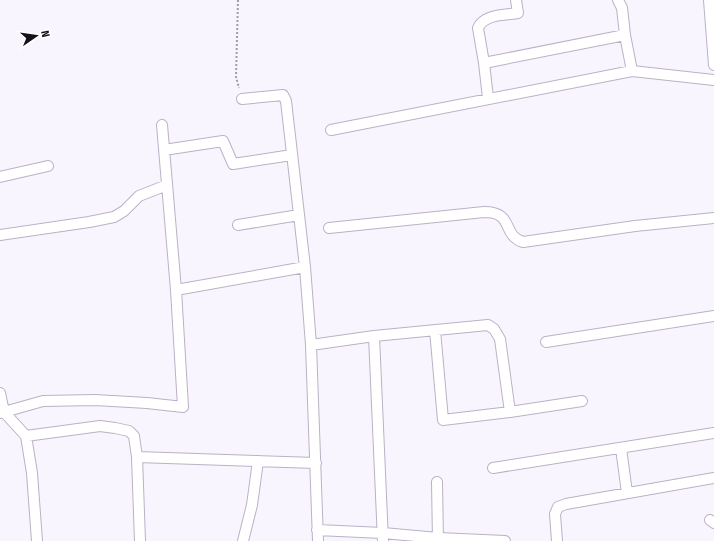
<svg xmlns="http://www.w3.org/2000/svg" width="714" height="541" font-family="'Fira Sans Condensed',sans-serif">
  <rect width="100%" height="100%" fill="#f9f5fe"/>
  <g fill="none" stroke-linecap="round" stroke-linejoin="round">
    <g stroke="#bbb1c7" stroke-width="12">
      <path id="minor" d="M618 0 622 8 625 35 632 71
        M709 0 714 65
        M484 63 625 35
        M488 98 484 63 478 28C484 14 505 15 518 13L516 0
        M242 99 283 95 286 101 305 267 311 345 318 541
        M331 130 632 71 714 80
        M164 150 223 141 233 164 292 155
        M0 177 48 166
        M238 225 299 215
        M329 228 484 212C515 212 501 235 523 242L635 226 714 218
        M0 235 89 222 114 217 124 211 139 196 167 185
        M176 290 305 267
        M435 330 443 420 510 412
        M374 336 383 541
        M546 342 714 316
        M311 345 374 336 488 325 494 329 500 339 510 412 582 401
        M0 393 4 412 0 413
        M26 436 100 426 115 428 129 431 134 436 137 457 316 463
        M621 448 627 493
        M137 457 140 541
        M493 468 714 433
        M437 482 438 541
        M710 520 714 523
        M317 530 383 533 438 538 505 541
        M37 541 32 473 26 436 4 412 43 401 95 400 147 403 183 407 176 290 162 125
        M243 541 252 505 258 461
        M557 541 555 514 558 507 566 504 714 478"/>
    </g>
    <path stroke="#a19da6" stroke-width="2" stroke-dasharray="2 2" stroke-linecap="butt" d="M238 0 236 77 239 88"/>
    <use href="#minor" stroke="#fff" stroke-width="10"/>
  </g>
  <g transform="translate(36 36) rotate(77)" stroke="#ffffff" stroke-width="3" paint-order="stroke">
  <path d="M0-3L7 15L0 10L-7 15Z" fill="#151119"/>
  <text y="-6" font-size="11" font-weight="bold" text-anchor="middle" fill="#151119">N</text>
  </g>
</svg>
